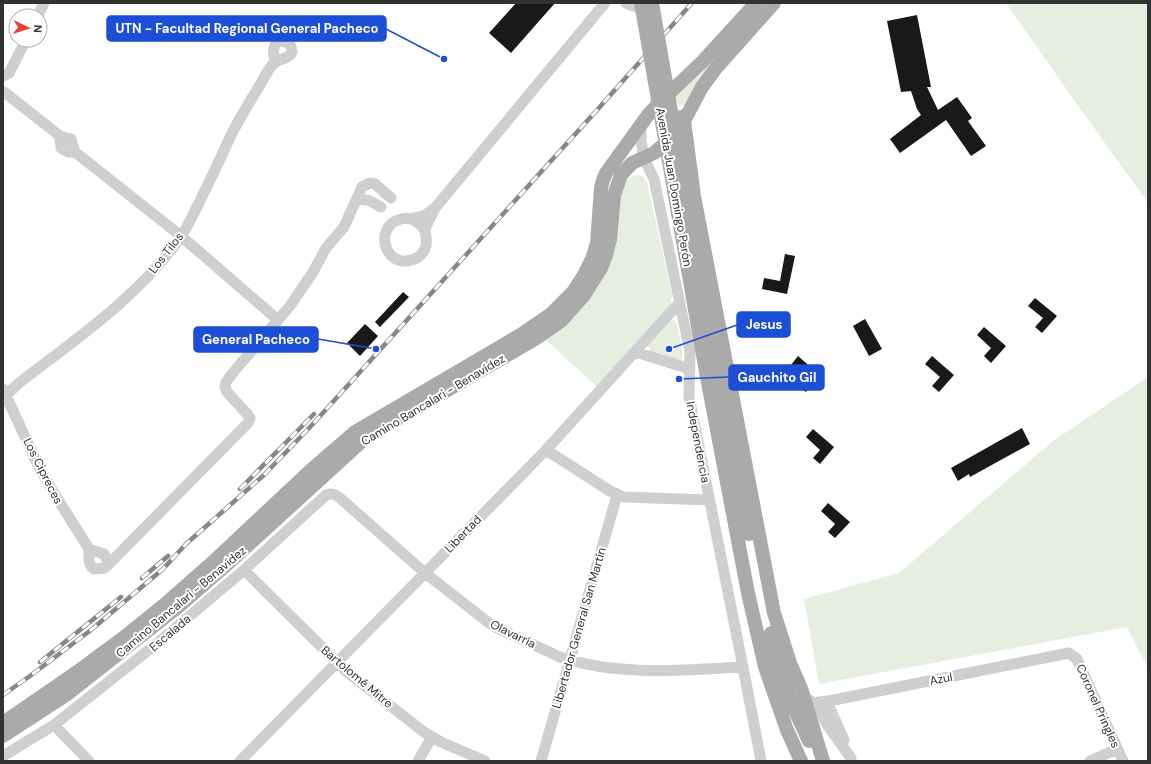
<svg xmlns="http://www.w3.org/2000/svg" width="1151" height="764" font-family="'DM Sans',sans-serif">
  <rect width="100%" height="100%" fill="#fff"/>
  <path fill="#e6eee0" d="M762 3H766C737 35 704 65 686 104L681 106 672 99Z
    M1006 3H1148V203L1067 90Z
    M638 175 642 176 647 182 672 295 670 306 597 387 545 339 619 205C622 191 622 176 638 175Z
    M671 319 674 320 677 324 683 355 682 359 680 360 651 352 648 346 649 343Z
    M1148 377V669L1127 627 819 684 804 599 899 573 1053 441Z"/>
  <path fill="#191919" d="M516 3H555L511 53 489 33Z
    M917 15 931 87H927L938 110 957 97 972 118 968 121 986 146 971 156 946 120 900 153 890 139 921 115 917 109 911 91 901 92 887 21Z
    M785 254 795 256 787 294 762 289 764 278 780 281Z
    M403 292 409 297 380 327 375 322Z
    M1035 298 1057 316 1042 333 1035 327 1043 318 1028 306Z
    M865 319 882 349 869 356 853 326Z
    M365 324 378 336 360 356 347 343Z
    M984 327 1006 346 991 363 984 356 991 348 977 335Z
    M798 356 820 375 806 392 799 386 806 377 791 365Z
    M932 356 954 375 939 392 932 386 940 377 925 364Z
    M1022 428 1030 444 970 477 969 474 958 481 951 468Z
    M813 429 834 447 820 464 813 458 820 450 806 437Z
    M828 503 850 522 835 538 828 532 835 524 821 511Z"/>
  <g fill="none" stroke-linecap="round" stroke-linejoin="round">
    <path stroke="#cfcfcf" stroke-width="11" d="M626 3C633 7 641 8 648 4
      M38 16 44 3
      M3 76 9 73 26 40
      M3 91 60 136 71 139 75 152
      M641 124V141L644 158 654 179 690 352 689 397 743 667 761 761
      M60 136 61 148 68 152H75L181 236 278 320
      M357 199 368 200 381 207
      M410 219 424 216 435 208 605 3
      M425 230C419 222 411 216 401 219 373 226 384 268 411 260 417 259 422 255 425 249 428 242 426 237 425 231 425 226 433 213 435 208
      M636 352 690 369
      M3 389 37 463 52 490 89 549V561L91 566 94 569 105 568 248 423 250 418 248 415 227 392 225 387 226 382 236 369 290 306 313 272 326 248 344 227 362 187 370 183 375 184 391 198
      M3 398 19 383C76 339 138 297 180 238 188 227 193 214 199 203 210 180 221 158 231 135 240 118 250 101 260 85 264 78 269 67 275 62 280 59 287 59 291 54 296 43 277 35 274 48 273 52 274 58 275 63
      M546 450 610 491 624 497 709 500
      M89 549 104 554 109 564
      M244 570 347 672 424 732 441 742 485 761
      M810 700 817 707 828 726 851 758
      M827 702 844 740
      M813 703 834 700 1069 653 1077 659 1123 761
      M54 725 89 761
      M3 756 54 725 160 641 244 570 326 495C332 493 335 494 340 498L425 573 489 623 495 627 560 657C620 677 682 670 743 667
      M240 761 546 450 680 302
      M418 761 432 737
      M541 761 617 495
      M1090 761 1117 749"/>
    <path stroke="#aaa" stroke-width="14" d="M681 117 684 121 694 196 774 613 790 663 802 691 823 761
      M713 351 749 534
      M706 372 748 593 765 667 787 730 801 761
      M771 633 782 677 789 697 809 741
      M3 723 80 670 122 639 163 606 213 562 311 470 355 432 522 334 551 314 573 292 584 275 592 259 597 243 601 188 603 180 606 173 648 115 662 100 703 61 756 3
      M3 736 66 695 179 606 224 567 362 441 396 420 535 339 561 321 584 295 601 268 606 255 610 239 614 195 621 175 632 163 654 153 670 139 684 121 702 87 716 68 774 3"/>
    <g stroke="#878787" stroke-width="4.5">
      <path id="rail" d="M240 489 314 414
        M142 578 168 556
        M40 662 121 597
        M3 695 30 676 91 630 163 569 186 544 264 475 312 425 598 109 692 3"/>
    </g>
    <use href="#rail" stroke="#fff" stroke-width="3" stroke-dasharray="9" stroke-linecap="butt"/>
    <path stroke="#aaa" stroke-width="14" d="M641 3 706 372
      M652 3 713 351"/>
  </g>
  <g text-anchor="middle" stroke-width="4" stroke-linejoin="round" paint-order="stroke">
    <g font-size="12" fill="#323232" stroke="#fff">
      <text transform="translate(674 187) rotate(80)" y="4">Avenida Juan Domingo Perón</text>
      <text transform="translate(166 253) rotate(-52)" y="4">Los Tilos</text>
      <text transform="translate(433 400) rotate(-31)" y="4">Camino Bancalari - Benavídez</text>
      <text transform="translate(698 442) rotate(79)" y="4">Independencia</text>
      <text transform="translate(43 471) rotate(63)" y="4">Los Cipreces</text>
      <text transform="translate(463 534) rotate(-46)" y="4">Libertad</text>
      <text transform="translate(181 602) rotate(-40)" y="4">Camino Bancalari - Benavídez</text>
      <text transform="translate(579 628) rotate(-74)" y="4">Libertador General San Martín</text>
      <text transform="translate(170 633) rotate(-40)" y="4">Escalada</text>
      <text transform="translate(513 634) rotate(26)" y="4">Olavarría</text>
      <text transform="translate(357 677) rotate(40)" y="4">Bartolomé Mitre</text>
      <text transform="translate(941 679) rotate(-11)" y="4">Azul</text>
      <text transform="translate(1098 706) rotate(66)" y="4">Coronel Pringles</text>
    </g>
  </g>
  <path fill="none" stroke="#1d4ed8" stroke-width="1.5" d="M444 59L386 29M669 349L737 325M376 349L318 339M679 379L729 377"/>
  <g fill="#1d4ed8" stroke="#fff" stroke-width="1.5">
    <circle cx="444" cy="59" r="4"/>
    <circle cx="669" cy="349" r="4"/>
    <circle cx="376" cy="349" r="4"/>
    <circle cx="679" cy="379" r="4"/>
  </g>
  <g fill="#1d4ed8" stroke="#1d4ed8" stroke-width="1.5">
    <rect x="107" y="16" width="279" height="25" rx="4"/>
    <rect x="737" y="312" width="53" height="25" rx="4"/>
    <rect x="194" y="327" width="124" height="25" rx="4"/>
    <rect x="729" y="365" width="95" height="25" rx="4"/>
  </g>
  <g font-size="13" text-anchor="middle" font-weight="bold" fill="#fff">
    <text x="247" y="33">UTN - Facultad Regional General Pacheco</text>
    <text x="764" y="329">Jesus</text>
    <text x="256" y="344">General Pacheco</text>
    <text x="777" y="382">Gauchito Gil</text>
  </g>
  <rect width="1151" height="764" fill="none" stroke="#323232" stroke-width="8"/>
  <g transform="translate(28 28) rotate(94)"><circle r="19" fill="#ffffff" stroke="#adadad"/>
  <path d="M0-3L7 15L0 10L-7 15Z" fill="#ea4133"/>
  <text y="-6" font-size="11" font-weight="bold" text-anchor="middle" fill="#323232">N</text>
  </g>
</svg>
